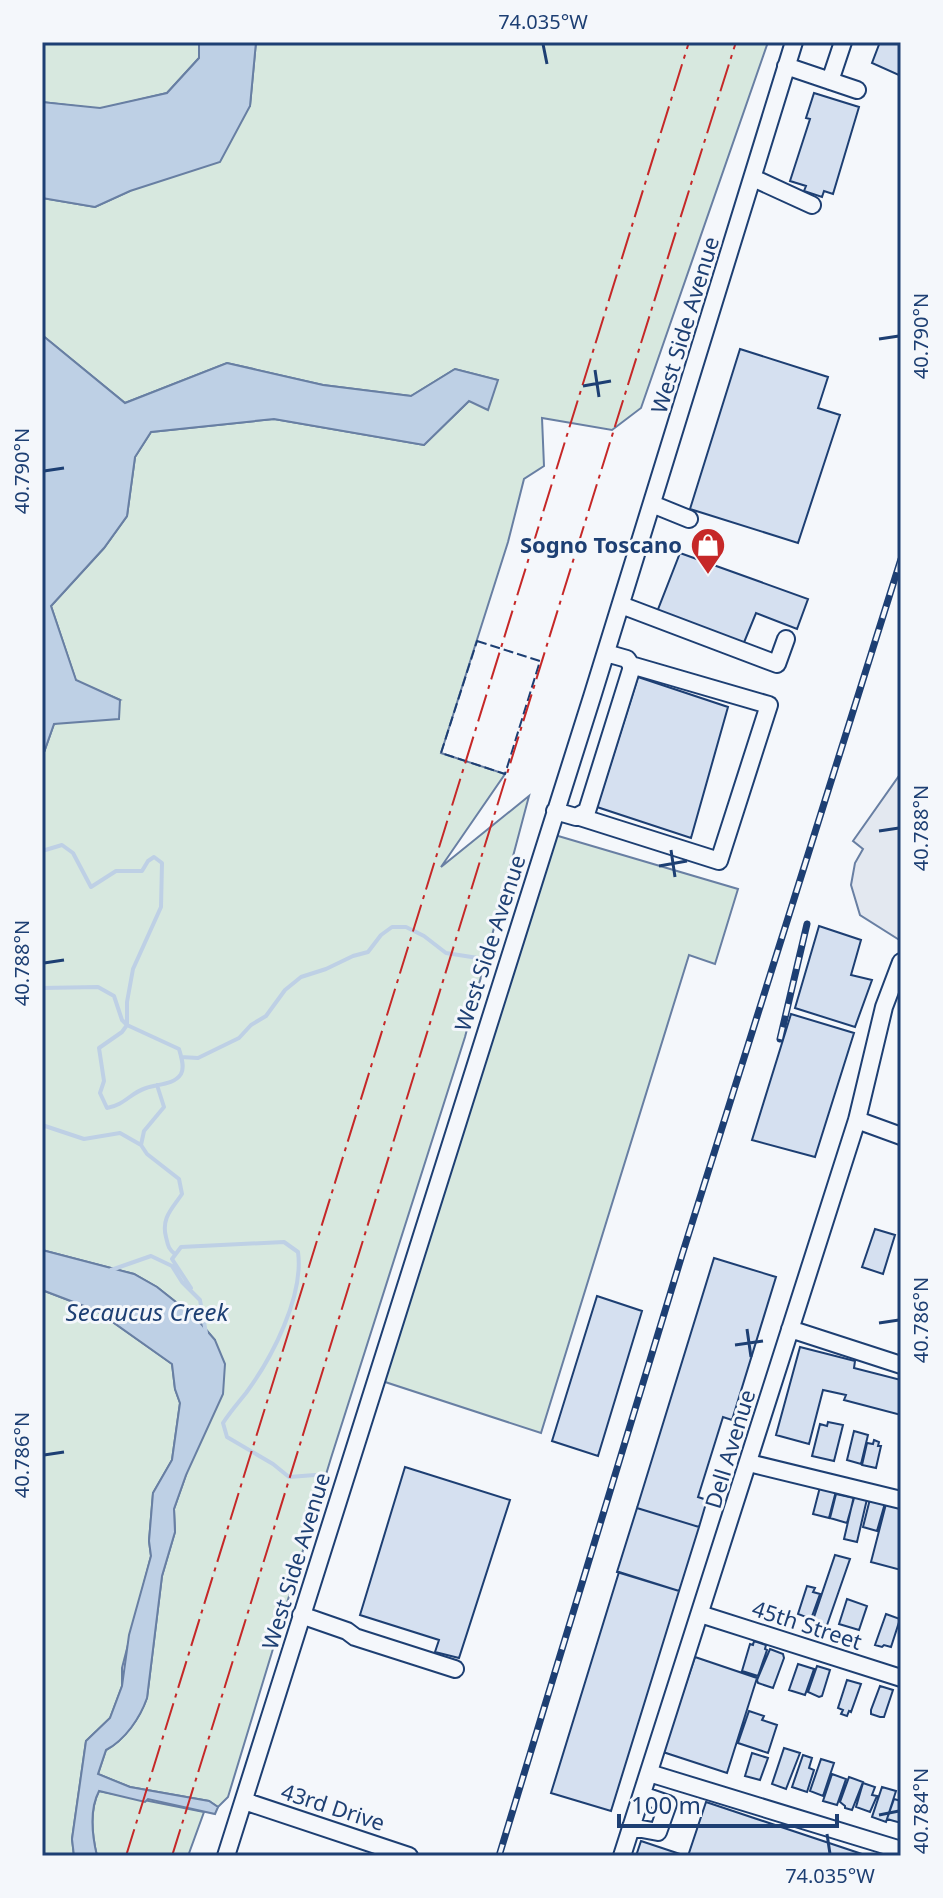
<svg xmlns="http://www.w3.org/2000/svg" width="943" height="1898" font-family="'Noto Sans',sans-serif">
  <rect width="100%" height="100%" fill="#f4f7fb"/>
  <path fill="#d7e8df" stroke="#687fa3" stroke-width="2" d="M42 42H199V58L167 93 100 109 42 102Z
    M256 42H768L641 408 612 430 542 418 544 466 524 479 508 542 441 753 505 774 441 867 529 796 465 1037 331 1458 228 1797 218 1807 209 1801 130 1787 98 1774 106 1750C125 1740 140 1718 147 1698L162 1576 175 1532 174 1509 186 1475 215 1340 196 1318 157 1287 134 1274 42 1250V758L54 724 120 700 76 681 51 606 104 548 127 516 135 457 151 432 274 419 424 445 469 401 497 380 455 369 411 396 323 385 227 363 125 403 42 335V198L95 207 130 191 250 106Z
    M548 833 738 889 715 964 689 955 541 1433 376 1379Z
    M42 1290 97 1311 172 1364 175 1389 180 1403 172 1460 153 1493 149 1541 151 1556 122 1668V1686L110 1718 86 1741 72 1839 74 1856H42Z
    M99 1791 204 1812 188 1856H97C92 1835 89 1811 99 1791Z"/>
  <path fill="#e3e8f0" stroke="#687fa3" stroke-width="2" d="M901 773V941L860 915 851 885 855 863 863 849 853 841Z"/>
  <path fill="#bed0e5" stroke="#687fa3" stroke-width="2" d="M199 42H256L250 106 220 162 130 191 95 207 42 198V102L100 108 167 93 199 58Z
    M42 335 125 403 227 363 323 385 411 396 455 369 498 380 488 410 469 401 424 445 274 419 151 432 135 457 127 516 104 548 51 606 76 680 120 700 119 719 54 724 42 758Z
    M42 1250 134 1274 157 1287 196 1318 215 1340 225 1364 223 1394 186 1475 174 1509 175 1532 162 1576 147 1698C140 1718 125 1740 106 1750L98 1774 130 1787 209 1801 218 1807 215 1814 148 1799 145 1802 99 1791C89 1810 92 1835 97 1856H74L72 1839 86 1741 110 1718 122 1686 129 1635 151 1556 149 1541 153 1493 172 1460 180 1403 175 1389 172 1364 97 1311 42 1290Z"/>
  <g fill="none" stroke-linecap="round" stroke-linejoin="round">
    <path stroke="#bed0e5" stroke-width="4" d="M42 851 62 845 73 853 91 887 116 871H142L148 861 154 857 162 863 161 907 133 969 127 1002V1025L122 1032 99 1048 104 1081 100 1093 107 1108C125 1105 130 1093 146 1088 157 1084 174 1085 181 1074 185 1067 181 1056 179 1049L127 1025 122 1020 114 996 98 987 42 988
      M181 1057 198 1058 239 1038 251 1025 266 1016 285 990 301 977 326 969 353 956 368 952 381 935 392 927H406L424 936 446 953 478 958
      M42 1125 84 1139 120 1133 141 1145 144 1131 164 1107 157 1085
      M141 1145 147 1154 179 1179 182 1194C172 1209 161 1218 166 1237 168 1245 168 1249 175 1254
      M111 1270 151 1256 172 1266 182 1282 200 1300 206 1333
      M191 1288 172 1259 181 1247 284 1242 298 1252C304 1296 272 1358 246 1393 238 1403 230 1412 223 1423L227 1437 273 1464 289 1477 315 1475"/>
  </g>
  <path fill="#d5e0f0" stroke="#1d3f73" stroke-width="2" d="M880 42H901V76L872 63Z
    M814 93 859 107 833 194 824 191 822 197 804 191 806 186 790 181 810 119 806 118Z
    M740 349 828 377 818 408 840 415 798 543 690 509Z
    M680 553 808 599 797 629 756 613 743 645 657 612Z
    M638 677 728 707 691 838 597 807Z
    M819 926 861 940 851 975 872 980 855 1027 795 1008Z
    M791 1014 854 1033 815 1157 752 1140Z
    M875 1229 895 1235 883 1274 862 1267Z
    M714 1258 776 1277 732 1420 723 1417 698 1497 707 1500 699 1527 637 1508Z
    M597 1296 642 1311 598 1456 552 1441Z
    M800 1347 855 1361 854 1368 901 1380V1415L844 1400 846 1395 823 1390 809 1444 776 1435Z
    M828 1422 843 1425 834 1461 812 1456 820 1424 827 1426Z
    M854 1431 868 1435 861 1464 847 1460Z
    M874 1440 879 1442 878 1446H881L876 1468 862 1465 867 1443 873 1444Z
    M405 1467 510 1500 459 1658 435 1652 439 1640 360 1615Z
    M820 1487 836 1491 829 1518 813 1514Z
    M836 1494 854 1498 847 1523 830 1518Z
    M854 1496 867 1499 857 1542 844 1539Z
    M870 1499 885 1503 877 1531 863 1527Z
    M886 1504 901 1508V1570L871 1562Z
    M637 1508 699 1527 679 1591 617 1572Z
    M835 1555 850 1559 826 1628 812 1623Z
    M619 1572 679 1591 611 1811 551 1793Z
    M807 1586 815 1588 813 1592 820 1594 811 1619 798 1614Z
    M847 1599 867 1606 859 1630 839 1624Z
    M886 1614 900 1619 891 1647 884 1645 882 1647 875 1645Z
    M754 1641 766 1645 765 1649 767 1650 758 1676 742 1671 750 1644 753 1645Z
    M770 1649 783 1654 784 1658 773 1688 758 1683 757 1680Z
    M695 1657 757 1678 727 1773 663 1752Z
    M798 1664 814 1669 805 1695 789 1690Z
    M817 1666 830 1670 822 1696 819 1697 808 1692Z
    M847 1680 861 1684 851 1712 849 1711 847 1716 841 1714 843 1710 838 1708Z
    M880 1686 893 1690 884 1717H880L871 1714V1710Z
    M749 1711 764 1716 762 1720 777 1725 768 1753 738 1743Z
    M784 1748 800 1753 786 1789 772 1784Z
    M752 1753 768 1758 760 1780 745 1776Z
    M803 1755 812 1758 809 1768 814 1770 807 1792 792 1787Z
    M821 1759 834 1763 823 1796 810 1791Z
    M832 1774 846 1779 837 1805 823 1801Z
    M849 1777 863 1782 852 1810 845 1808V1806L840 1802Z
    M863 1783 875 1787 872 1795 877 1796 870 1812 856 1807Z
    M882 1787 896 1791 886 1822 872 1817Z
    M894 1799 901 1801V1823L887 1819Z
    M706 1802 868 1856H688Z
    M641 1841 686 1856H636Z"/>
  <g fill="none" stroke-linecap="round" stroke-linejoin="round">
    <g stroke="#1d3f73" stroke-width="20">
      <path id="minor" d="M786 66 857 90
        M830 81 843 42
        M753 178 812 205
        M652 504 689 519
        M621 605 777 664 786 639
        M555 811 576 817 587 811 631 670V665L627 659 606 653
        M580 817 719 861 769 705 631 665
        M857 1120 901 1136
        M790 1329 901 1365
        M749 1463 901 1500
        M700 1614 901 1678
        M301 1615 347 1631 355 1637 455 1669
        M649 1773 901 1850
        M244 1801 409 1856
        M631 1827 658 1832 668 1804 642 1795
        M226 1856 592 697 794 42
        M622 1856 857 1120 884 1007 901 962"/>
    </g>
    <use href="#minor" stroke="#f4f7fb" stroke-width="16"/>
    <g stroke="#1d3f73" stroke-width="7">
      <path id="rail" d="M780 1039 807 924
        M499 1856 682 1255 901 559"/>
    </g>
    <use href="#rail" stroke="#f4f7fb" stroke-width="4" stroke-dasharray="12" stroke-linecap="butt"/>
    <path stroke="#1d3f73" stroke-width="2" stroke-dasharray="10 4" stroke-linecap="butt" d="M477 641 540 661 505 774 441 753Z"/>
    <path stroke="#c62828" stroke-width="2" stroke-dasharray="28 6 4 6" stroke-linecap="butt" d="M126 1856 689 42
      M172 1856C361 1252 544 646 736 42"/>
  </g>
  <path fill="none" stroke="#1d3f73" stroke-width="3" d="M543 44 547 64M879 339 899 336M595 370 599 397M583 386 611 381M44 471 64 468M879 831 899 828M671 850 675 877M659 866 687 861M44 963 64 960M879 1323 899 1320M747 1329 751 1357M735 1345 763 1341M44 1455 64 1452M879 1815 899 1811M827 1834 830 1854"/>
  <defs>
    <g id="shop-pin" transform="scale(1.8)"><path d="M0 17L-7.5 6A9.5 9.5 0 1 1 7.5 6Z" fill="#c62828" stroke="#f4f7fb"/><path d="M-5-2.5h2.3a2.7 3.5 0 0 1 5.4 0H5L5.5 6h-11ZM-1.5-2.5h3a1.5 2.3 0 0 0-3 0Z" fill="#fff"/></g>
  </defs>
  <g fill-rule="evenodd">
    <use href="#shop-pin" x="708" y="545"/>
  </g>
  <g text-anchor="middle" stroke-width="6" stroke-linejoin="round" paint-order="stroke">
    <g font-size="22" fill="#1d3f73" stroke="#f4f7fb">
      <text transform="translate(685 325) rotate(-73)" y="8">West Side Avenue</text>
      <text transform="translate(490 943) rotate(-72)" y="8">West Side Avenue</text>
      <text transform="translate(730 1449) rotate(-73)" y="8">Dell Avenue</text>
      <text transform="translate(296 1561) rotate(-73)" y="8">West Side Avenue</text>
      <text transform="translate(807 1625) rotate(18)" y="8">45th Street</text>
      <text transform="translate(333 1807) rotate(18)" y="8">43rd Drive</text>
    </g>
    <g font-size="22" font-weight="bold" fill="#1d3f73" stroke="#f4f7fb" text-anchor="end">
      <text x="682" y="553">Sogno Toscano</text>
    </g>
    <g font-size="24" font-style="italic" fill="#1d3f73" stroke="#f4f7fb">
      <text x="147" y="1321">Secaucus Creek</text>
    </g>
  </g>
  <rect width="943" height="1898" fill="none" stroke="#f4f7fb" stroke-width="88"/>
  <path d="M619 1814v12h218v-12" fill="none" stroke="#1d3f73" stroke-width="4"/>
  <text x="631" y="1814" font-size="24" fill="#1d3f73" stroke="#f4f7fb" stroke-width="6" paint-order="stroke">100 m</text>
  <rect x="44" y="44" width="855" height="1810" fill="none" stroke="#1d3f73" stroke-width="3"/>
  <g font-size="20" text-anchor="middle" fill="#1d3f73">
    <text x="543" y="29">74.035°W</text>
    <text transform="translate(921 336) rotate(-90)" y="7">40.790°N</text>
    <text transform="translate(22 471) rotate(-90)" y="7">40.790°N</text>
    <text transform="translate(921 828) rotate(-90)" y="7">40.788°N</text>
    <text transform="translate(22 963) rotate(-90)" y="7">40.788°N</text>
    <text transform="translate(921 1320) rotate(-90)" y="7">40.786°N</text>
    <text transform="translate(22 1455) rotate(-90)" y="7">40.786°N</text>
    <text transform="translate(921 1811) rotate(-90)" y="7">40.784°N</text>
    <text x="830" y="1883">74.035°W</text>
  </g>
</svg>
